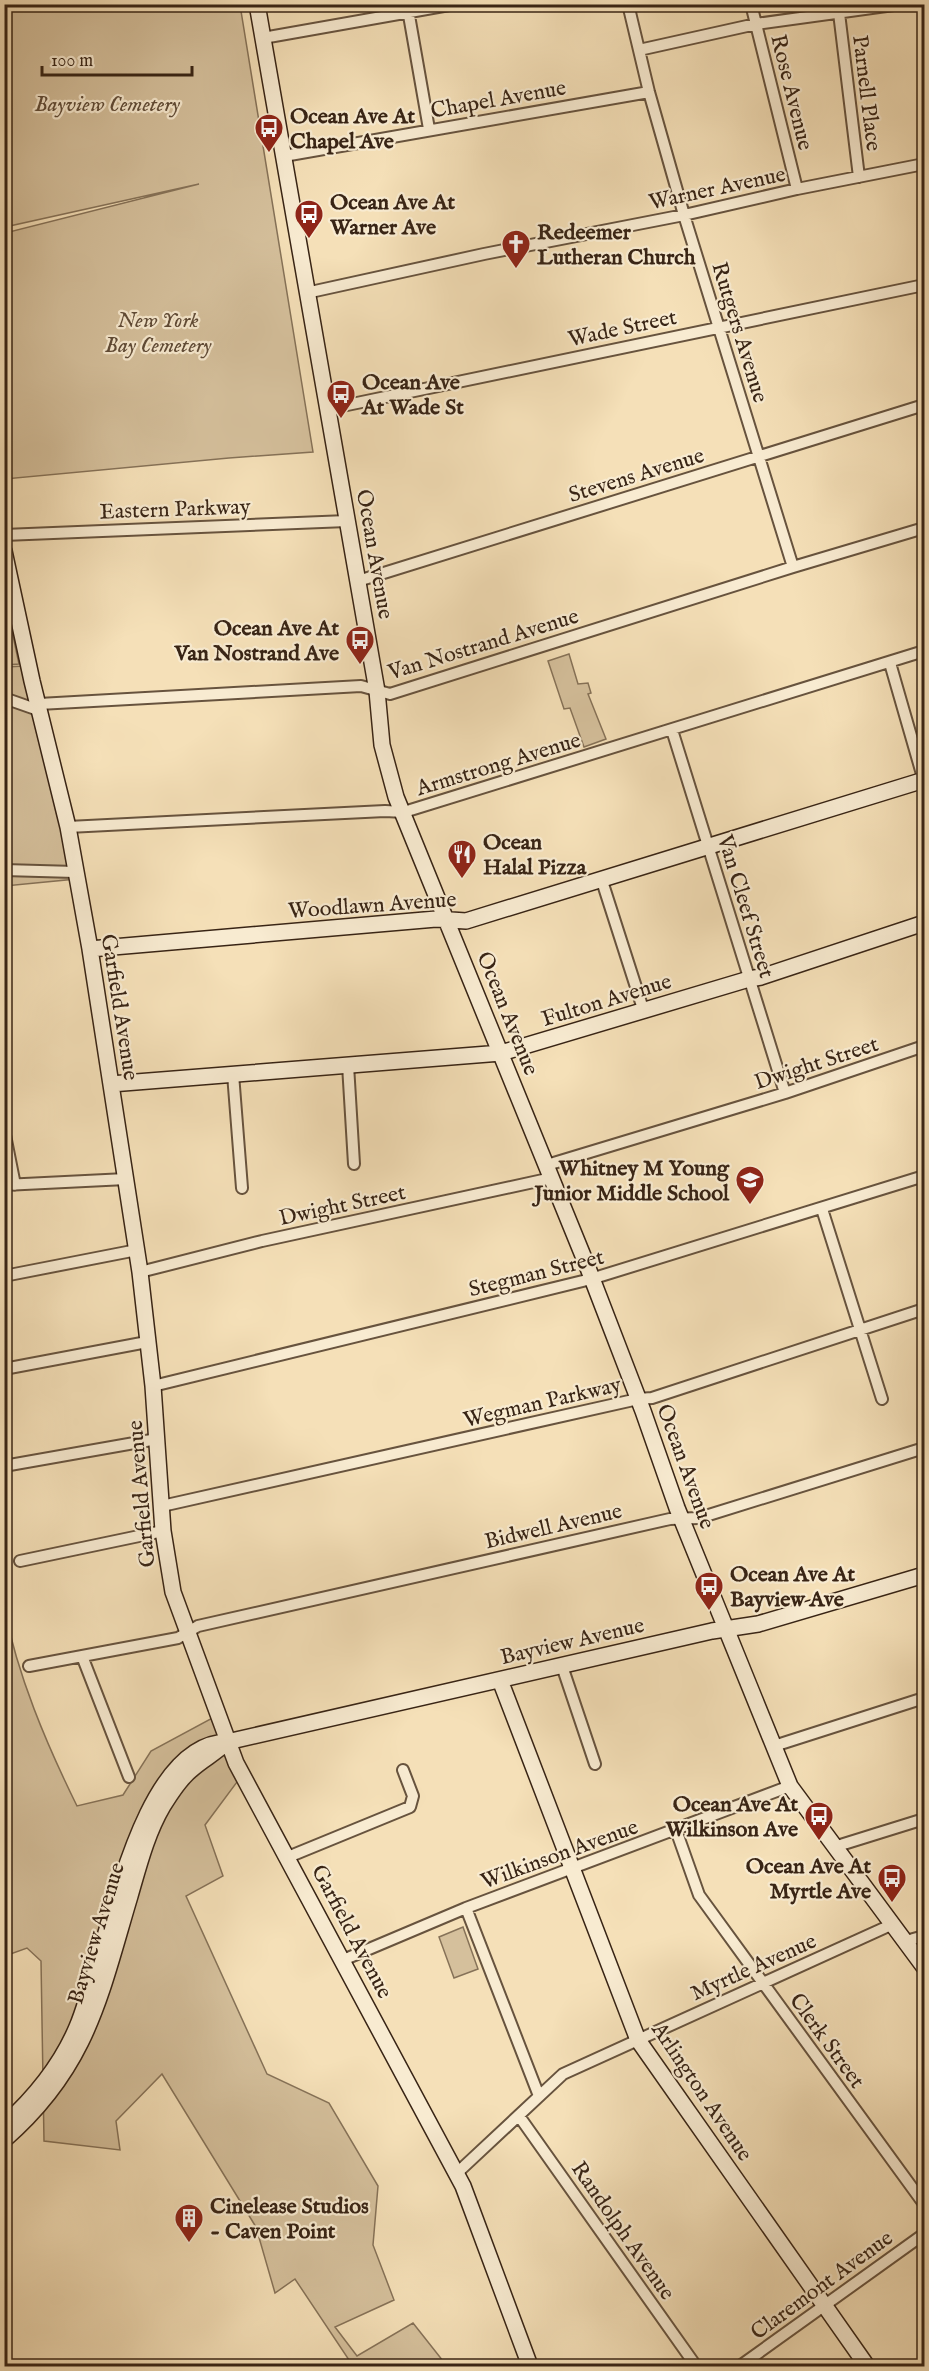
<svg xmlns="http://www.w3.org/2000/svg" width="929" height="2371" font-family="'IM FELL English',serif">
  <rect width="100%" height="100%" fill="#f5e0b8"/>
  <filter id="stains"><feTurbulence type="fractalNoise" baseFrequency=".00333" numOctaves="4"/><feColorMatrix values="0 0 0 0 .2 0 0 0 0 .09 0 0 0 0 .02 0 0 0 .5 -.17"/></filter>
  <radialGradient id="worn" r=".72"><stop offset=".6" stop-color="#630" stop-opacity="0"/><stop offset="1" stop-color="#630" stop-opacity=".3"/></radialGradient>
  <path fill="#d5c09c" stroke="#867258" stroke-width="1.5" d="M5 4 240 5 313 452 229 458 5 479V233L199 184 5 227Z
    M4 598H5L19 664 5 665Z
    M569 654 578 684 588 683 591 693 588 694 606 739 584 747 570 708 564 709 548 661Z
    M25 666 76 879 5 886V667Z
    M4 1607C18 1677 46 1743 77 1806L123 1795 151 1751 216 1716 240 1778 205 1825 223 1876 186 1896 267 2074 329 2103 378 2186 373 2245 394 2300 335 2327 357 2356 413 2323 447 2366H353L295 2279 275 2293 256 2227 162 2074 116 2121 120 2150 44 2141 41 1961 27 1948 5 1956Z
    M463 1927 478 1969 454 1978 439 1937Z"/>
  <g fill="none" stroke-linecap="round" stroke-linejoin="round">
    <g stroke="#67533e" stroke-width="14">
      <path id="street" d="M407 4 429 129
        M628 4 649 92 684 215 793 567
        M751 4 797 189
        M839 13 859 177
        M263 38 455 4
        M639 50 756 24 901 4
        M284 156 649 92
        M306 293 484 254 684 215 797 189 924 164
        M328 409 924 285
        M4 535 347 521
        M358 581 924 405
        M890 663 924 781
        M4 698 41 711
        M39 704 361 686 390 694 793 567 924 528
        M672 730 785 1093
        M68 827 385 811 404 812 924 651
        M4 870 75 872
        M602 881 644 1012
        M348 1065 354 1164
        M233 1074 242 1188
        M4 1130 15 1185
        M547 1165 785 1093 924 1046
        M4 1185 126 1179
        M822 1209 882 1399
        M140 1272 262 1241 552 1178
        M4 1276 137 1250
        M4 1369 147 1342
        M153 1386 591 1279 924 1176
        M4 1466 157 1439
        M162 1506 638 1399 652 1398 924 1309
        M20 1561 163 1531
        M82 1656 129 1777
        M29 1666 178 1638 198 1626 670 1519 699 1518 924 1448
        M562 1666 595 1764
        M774 1746 924 1698
        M676 1830 699 1895 924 2204
        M834 1847 924 1819
        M288 1857 410 1807 413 1796 403 1770
        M466 1908 539 2096
        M906 1941 924 1936
        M343 1960 466 1908 790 1786
        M519 2116 696 2366
        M457 2173 563 2074 893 1924
        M740 2366 924 2234"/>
    </g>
    <g stroke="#382415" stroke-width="18">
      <path id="secondary" d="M257 4 377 691 382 745 396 797 588 1268 643 1411 677 1508 790 1786 924 1967
        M4 551 32 681 68 827 90 949 140 1272 153 1386 163 1531 173 1592 236 1763 463 2186 530 2366
        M90 949 436 919 466 921 924 780
        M111 1084 501 1053 749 979 761 977 924 923
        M500 1680 638 2040 867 2366
        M4 2125C35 2097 61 2065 77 2027 107 1958 135 1744 227 1742L712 1631 758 1624 924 1575
        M4 2140C88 2067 100 1996 130 1896 139 1865 147 1833 163 1806 171 1793 180 1779 191 1770 203 1759 216 1753 227 1742"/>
    </g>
    <use href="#street" stroke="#f8ebd1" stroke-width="10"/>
    <use href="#secondary" stroke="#f8ebd1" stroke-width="15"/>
  </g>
  <defs>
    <g id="bus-pin" transform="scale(1.5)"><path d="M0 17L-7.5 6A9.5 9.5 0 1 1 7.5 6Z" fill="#8f2418" stroke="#f8ebd1"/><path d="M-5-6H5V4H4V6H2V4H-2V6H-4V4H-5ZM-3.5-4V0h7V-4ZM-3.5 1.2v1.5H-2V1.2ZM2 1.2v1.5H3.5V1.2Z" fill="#fff"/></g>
    <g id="church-pin" transform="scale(1.5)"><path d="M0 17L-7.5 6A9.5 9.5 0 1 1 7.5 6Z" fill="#8f2418" stroke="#f8ebd1"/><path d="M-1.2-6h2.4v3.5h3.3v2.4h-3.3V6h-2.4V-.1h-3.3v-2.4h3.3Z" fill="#fff"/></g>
    <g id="restaurant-pin" transform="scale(1.5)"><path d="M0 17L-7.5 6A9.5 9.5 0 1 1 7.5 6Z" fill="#8f2418" stroke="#f8ebd1"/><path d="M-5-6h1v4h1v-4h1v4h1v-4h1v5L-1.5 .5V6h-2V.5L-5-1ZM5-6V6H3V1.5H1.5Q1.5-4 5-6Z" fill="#fff"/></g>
    <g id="school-pin" transform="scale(1.5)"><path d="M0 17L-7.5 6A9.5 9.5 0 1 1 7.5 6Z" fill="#8f2418" stroke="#f8ebd1"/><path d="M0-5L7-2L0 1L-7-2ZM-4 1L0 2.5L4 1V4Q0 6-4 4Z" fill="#fff"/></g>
    <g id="building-pin" transform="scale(1.5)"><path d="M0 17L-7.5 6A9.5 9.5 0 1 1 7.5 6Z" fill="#8f2418" stroke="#f8ebd1"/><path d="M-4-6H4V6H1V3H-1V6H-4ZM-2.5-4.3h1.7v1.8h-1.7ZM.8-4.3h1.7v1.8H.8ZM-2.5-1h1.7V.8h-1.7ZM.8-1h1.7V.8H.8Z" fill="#fff"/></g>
  </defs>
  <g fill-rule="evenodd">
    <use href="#bus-pin" x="269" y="128"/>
    <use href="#bus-pin" x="309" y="214"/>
    <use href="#church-pin" x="516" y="244"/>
    <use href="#bus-pin" x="341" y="394"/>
    <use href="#bus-pin" x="360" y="640"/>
    <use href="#restaurant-pin" x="462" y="854"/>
    <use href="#school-pin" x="750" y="1180"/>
    <use href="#bus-pin" x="709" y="1586"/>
    <use href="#bus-pin" x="819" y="1816"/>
    <use href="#bus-pin" x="892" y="1878"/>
    <use href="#building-pin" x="189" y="2218"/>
  </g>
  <g text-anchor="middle" stroke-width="4.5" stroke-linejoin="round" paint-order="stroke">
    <g font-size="22" fill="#382415" stroke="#f8ebd1">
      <text transform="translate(793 92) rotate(76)" y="8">Rose Avenue</text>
      <text transform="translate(868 93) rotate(83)" y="8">Parnell Place</text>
      <text transform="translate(498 98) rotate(-10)" y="8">Chapel Avenue</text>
      <text transform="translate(717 187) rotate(-12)" y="8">Warner Avenue</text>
      <text transform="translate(622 327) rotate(-12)" y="8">Wade Street</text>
      <text transform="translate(741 332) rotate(73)" y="8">Rutgers Avenue</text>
      <text transform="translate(636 474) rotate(-17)" y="8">Stevens Avenue</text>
      <text transform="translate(175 508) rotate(-2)" y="8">Eastern Parkway</text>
      <text transform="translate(376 554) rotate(80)" y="8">Ocean Avenue</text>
      <text transform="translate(483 643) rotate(-17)" y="8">Van Nostrand Avenue</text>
      <text transform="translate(498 763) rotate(-17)" y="8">Armstrong Avenue</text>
      <text transform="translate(372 904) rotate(-4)" y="8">Woodlawn Avenue</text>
      <text transform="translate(747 906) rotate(73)" y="8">Van Cleef Street</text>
      <text transform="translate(606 999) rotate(-17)" y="8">Fulton Avenue</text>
      <text transform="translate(121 1007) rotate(81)" y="8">Garfield Avenue</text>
      <text transform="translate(509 1013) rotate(68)" y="8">Ocean Avenue</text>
      <text transform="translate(816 1062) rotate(-18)" y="8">Dwight Street</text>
      <text transform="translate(342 1204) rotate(-12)" y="8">Dwight Street</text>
      <text transform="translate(536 1272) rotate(-14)" y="8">Stegman Street</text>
      <text transform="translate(542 1401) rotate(-13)" y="8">Wegman Parkway</text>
      <text transform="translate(687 1466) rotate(70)" y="8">Ocean Avenue</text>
      <text transform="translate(140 1494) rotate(-95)" y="8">Garfield Avenue</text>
      <text transform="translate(553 1525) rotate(-13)" y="8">Bidwell Avenue</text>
      <text transform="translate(572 1640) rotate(-13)" y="8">Bayview Avenue</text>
      <text transform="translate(559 1853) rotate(-20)" y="8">Wilkinson Avenue</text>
      <text transform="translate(353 1931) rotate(62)" y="8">Garfield Avenue</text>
      <text transform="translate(95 1933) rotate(-73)" y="8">Bayview Avenue</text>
      <text transform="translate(753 1966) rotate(-24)" y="8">Myrtle Avenue</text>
      <text transform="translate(828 2040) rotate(54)" y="8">Clerk Street</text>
      <text transform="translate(703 2091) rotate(56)" y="8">Arlington Avenue</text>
      <text transform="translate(624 2230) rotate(55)" y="8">Randolph Avenue</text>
      <text transform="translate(821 2284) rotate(-36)" y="8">Claremont Avenue</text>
    </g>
    <g font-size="22" font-style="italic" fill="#5f4b37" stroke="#f8ebd1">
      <text x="107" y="111">Bayview Cemetery</text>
      <text x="158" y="327">New York<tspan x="158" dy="25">Bay Cemetery</tspan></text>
    </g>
    <g font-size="22" font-weight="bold" fill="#382415" stroke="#f8ebd1" text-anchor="start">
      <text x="290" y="123">Ocean Ave At<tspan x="290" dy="25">Chapel Ave</tspan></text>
      <text x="330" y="209">Ocean Ave At<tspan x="330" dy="25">Warner Ave</tspan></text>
      <text x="537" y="239">Redeemer<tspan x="537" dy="25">Lutheran Church</tspan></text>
      <text x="362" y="389">Ocean Ave<tspan x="362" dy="25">At Wade St</tspan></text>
      <text x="339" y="635" text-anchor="end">Ocean Ave At<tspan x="339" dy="25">Van Nostrand Ave</tspan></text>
      <text x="483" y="849">Ocean<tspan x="483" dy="25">Halal Pizza</tspan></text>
      <text x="729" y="1175" text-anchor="end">Whitney M Young<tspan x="729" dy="25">Junior Middle School</tspan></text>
      <text x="730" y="1581">Ocean Ave At<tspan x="730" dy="25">Bayview Ave</tspan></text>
      <text x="798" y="1811" text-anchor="end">Ocean Ave At<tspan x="798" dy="25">Wilkinson Ave</tspan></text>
      <text x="871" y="1873" text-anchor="end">Ocean Ave At<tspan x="871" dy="25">Myrtle Ave</tspan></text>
      <text x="210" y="2213">Cinelease Studios<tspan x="210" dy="25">- Caven Point</tspan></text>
    </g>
  </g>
  <rect width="929" height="2371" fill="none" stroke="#f5e0b8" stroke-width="24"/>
  <rect x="6" y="6" width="917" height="2359" fill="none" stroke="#382415" stroke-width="3"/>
  <rect x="12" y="12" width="905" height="2347" fill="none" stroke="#382415" stroke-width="1.5"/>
  <path d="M42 66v9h150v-9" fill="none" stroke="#382415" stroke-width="3"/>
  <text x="51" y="66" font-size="18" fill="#382415" stroke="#f8ebd1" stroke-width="4.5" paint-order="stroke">100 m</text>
  <rect width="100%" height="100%" filter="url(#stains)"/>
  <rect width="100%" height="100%" fill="url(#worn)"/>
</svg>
